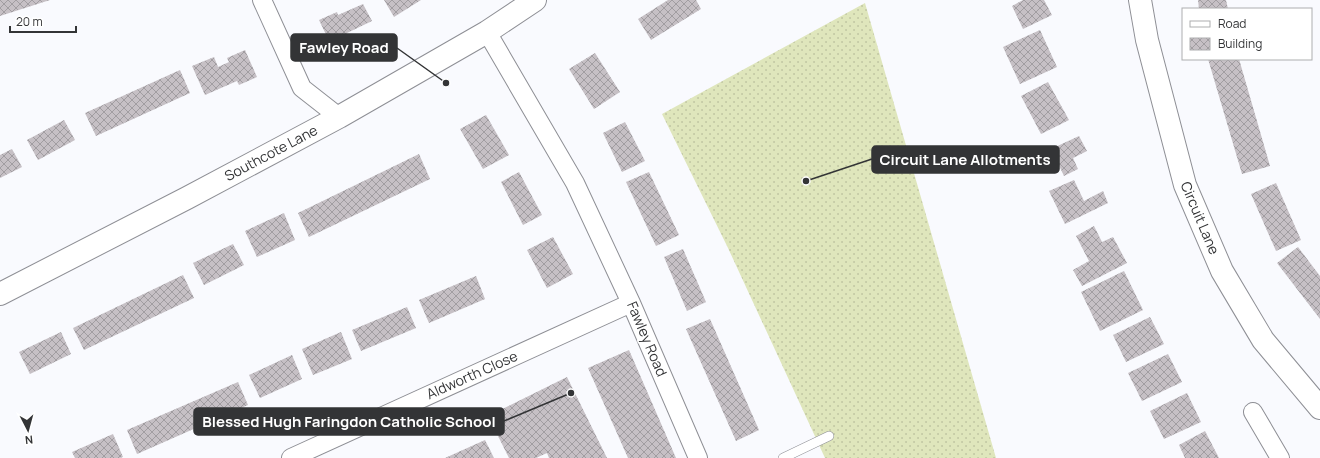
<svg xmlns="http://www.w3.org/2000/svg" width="1320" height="458" font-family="Manrope,sans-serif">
  <defs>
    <pattern id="garden-dots" width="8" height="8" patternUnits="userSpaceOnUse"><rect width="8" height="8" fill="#dfe6bc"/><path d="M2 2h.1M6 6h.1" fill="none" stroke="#c0c6a2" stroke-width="1.8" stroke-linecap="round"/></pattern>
    <pattern id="building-cross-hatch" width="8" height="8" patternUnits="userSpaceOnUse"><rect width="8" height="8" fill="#c6c0c5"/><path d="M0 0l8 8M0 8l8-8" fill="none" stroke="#a19da1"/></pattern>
  </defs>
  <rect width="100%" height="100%" fill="#f9fafe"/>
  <path fill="url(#garden-dots)" d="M865 3 996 458H825L728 248 662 114Z"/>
  <path fill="url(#building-cross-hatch)" d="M0 0H50L0 16Z
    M384 0H421L394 17Z
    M668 0H696L701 9 651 40 638 19Z
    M1023 0H1044L1052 15 1023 29 1012 6Z
    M1198 0H1226L1228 9H1199Z
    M363 4 372 21 347 33 349 39 332 47 319 20 337 12 338 15Z
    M1040 30 1057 67 1020 84 1003 47Z
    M245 50 257 77 239 85 237 81 205 95 192 66 214 57 218 67 229 62 227 58Z
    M595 53 620 92 594 109 569 69Z
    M1208 59H1239L1270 166 1242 174Z
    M180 70 190 93 96 136 85 113Z
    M1048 82 1069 120 1041 134 1021 96Z
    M486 115 509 155 483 169 460 129Z
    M64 120 75 140 38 160 27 140Z
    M625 122 645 161 622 172 603 133Z
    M1079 136 1087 151 1073 158 1078 169 1064 176 1051 149Z
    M12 149 22 167 0 178V155Z
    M419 154 430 179 309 237 298 213Z
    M519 172 542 215 523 225 501 182Z
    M649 172 679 235 656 246 626 182Z
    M1074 180 1084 201 1103 191 1108 203 1065 224 1049 191Z
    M1276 183 1301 240 1276 251 1251 194Z
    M284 213 295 240 257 257 245 231Z
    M1094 226 1102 242 1113 237 1127 263 1082 286 1073 270 1089 261 1076 236Z
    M553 237 573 274 547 288 527 250Z
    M233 244 244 265 204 285 193 263Z
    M1298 247 1320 276V319L1277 263Z
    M683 249 706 302 687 311 664 257Z
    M1124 271 1143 310 1100 331 1081 292Z
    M183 275 194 298 84 350 73 328Z
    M476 276 485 299 429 323 419 300Z
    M407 307 416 328 361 351 352 330Z
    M1150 317 1164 344 1126 362 1113 335Z
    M710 319 759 430 736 441 686 329Z
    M61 332 71 354 30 374 19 352Z
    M341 332 352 359 313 375 302 349Z
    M629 350 676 458H628L588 368Z
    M1168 354 1182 382 1142 401 1128 373Z
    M292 355 302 379 260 398 249 375Z
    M567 377 607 458H549L547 453 536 458H509L488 416Z
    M238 382 248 405 137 454 127 430Z
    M1187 393 1201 422 1164 439 1150 411Z
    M1205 431 1219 458H1185L1179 445Z
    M113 434 123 457 120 458H75L72 452Z
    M485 440 494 458H445Z"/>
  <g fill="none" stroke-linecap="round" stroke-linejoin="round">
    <g stroke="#8e8f95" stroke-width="10">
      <path id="service" d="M783 458 829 436"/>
    </g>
    <g stroke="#8e8f95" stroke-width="20">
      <path id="minor" d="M262 0 302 88 339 117
        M487 32 575 183 631 303 698 458
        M1253 412 1280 458
        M291 458 631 303"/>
    </g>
    <g stroke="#8e8f95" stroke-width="24">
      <path id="tertiary" d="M1140 0 1147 40 1185 185 1222 271 1263 340 1320 408
        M0 294 187 198 339 117 487 32 535 0"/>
    </g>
    <use href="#service" stroke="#fff" stroke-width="9"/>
    <use href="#minor" stroke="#fff" stroke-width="18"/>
    <use href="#tertiary" stroke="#fff" stroke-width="22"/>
  </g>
  <g text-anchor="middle" stroke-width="3" stroke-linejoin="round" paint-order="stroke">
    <g font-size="14" fill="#333436" stroke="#fff">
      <text transform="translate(271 153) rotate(-28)" y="5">Southcote Lane</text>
      <text transform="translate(1200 218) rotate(67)" y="5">Circuit Lane</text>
      <text transform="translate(647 339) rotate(67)" y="5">Fawley Road</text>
      <text transform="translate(472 375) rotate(-24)" y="5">Aldworth Close</text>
    </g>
  </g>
  <path fill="none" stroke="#333436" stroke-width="1.5" d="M446 83L397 48M806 181L872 159M571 393L504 421"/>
  <g fill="#333436" stroke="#fff" stroke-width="1.5">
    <circle cx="446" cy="83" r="4"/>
    <circle cx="806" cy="181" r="4"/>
    <circle cx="571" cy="393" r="4"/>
  </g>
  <g fill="#333436" stroke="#333436" stroke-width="1.5">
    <rect x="291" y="34" width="106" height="27" rx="4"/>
    <rect x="872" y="146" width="187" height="27" rx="4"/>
    <rect x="194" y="408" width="310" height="27" rx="4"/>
  </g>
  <g font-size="15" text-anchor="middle" font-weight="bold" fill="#fff">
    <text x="344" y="53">Fawley Road</text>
    <text x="965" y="165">Circuit Lane Allotments</text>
    <text x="349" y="427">Blessed Hugh Faringdon Catholic School</text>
  </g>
  <rect x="1182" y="8" width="130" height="52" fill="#ffffff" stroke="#adaeaf"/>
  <rect x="1190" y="21" width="20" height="6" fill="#ffffff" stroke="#adaeaf"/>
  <text x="1218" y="28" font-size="12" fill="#333436">Road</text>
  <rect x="1190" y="38" width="20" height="12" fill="url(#building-cross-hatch)" stroke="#adaeaf"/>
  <text x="1218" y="48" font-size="12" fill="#333436">Building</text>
  <g transform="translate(28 430) rotate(174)" stroke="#ffffff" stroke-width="3" paint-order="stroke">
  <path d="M0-3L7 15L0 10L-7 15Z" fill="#333436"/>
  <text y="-6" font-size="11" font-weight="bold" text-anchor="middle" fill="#333436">N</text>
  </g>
  <path d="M10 26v6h66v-6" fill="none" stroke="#333436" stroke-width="2"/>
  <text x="16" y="26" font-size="12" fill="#333436" stroke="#ffffff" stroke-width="3" paint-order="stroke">20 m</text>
</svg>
